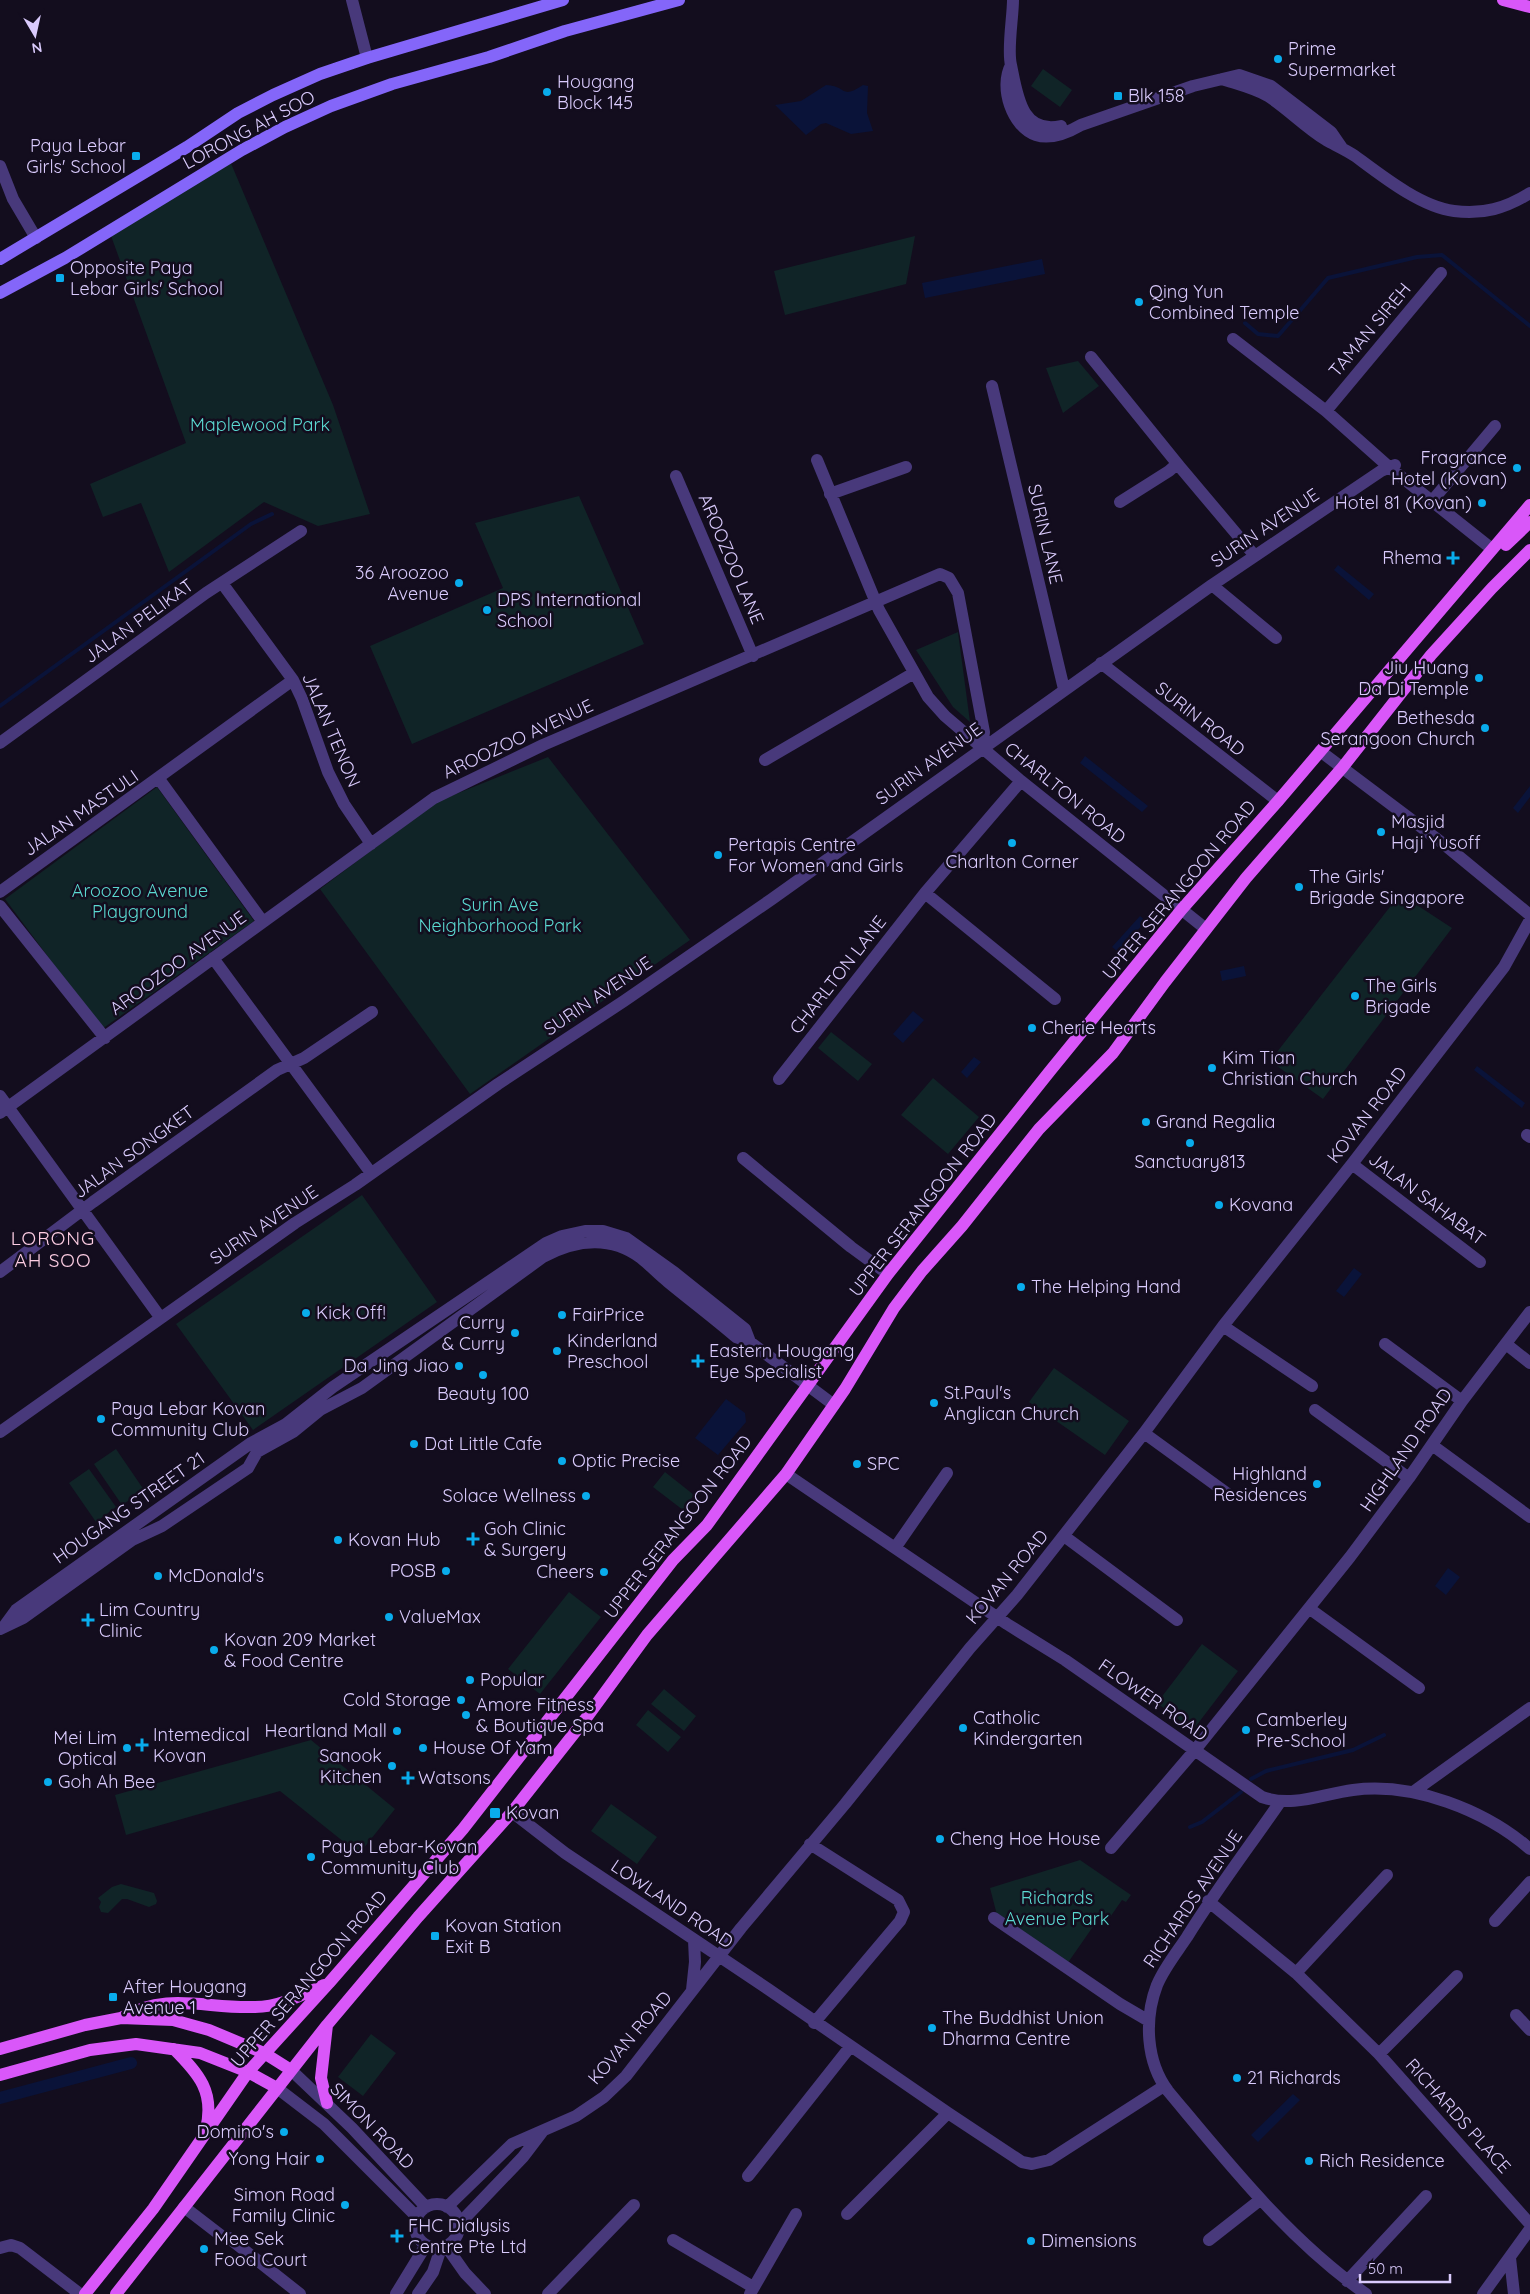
<svg xmlns="http://www.w3.org/2000/svg" width="1530" height="2294" font-family="Quicksand,sans-serif">
  <rect width="100%" height="100%" fill="#130d1e"/>
  <path fill="#102427" d="M1043 69 1072 90 1060 107 1031 86Z
    M230 161 333 405 370 514 318 526 264 502 169 572 141 503 103 517 90 484 186 443 110 233Z
    M915 236 906 284 785 315 774 271Z
    M1078 361 1099 386 1063 413 1046 368Z
    M579 496 644 644 412 744 370 646 503 588 475 523Z
    M958 632 970 722 953 707 916 650Z
    M548 757 690 940 470 1094 320 889 436 802Z
    M157 787 254 921 102 1029 5 899Z
    M1400 894 1452 928 1323 1099 1270 1061Z
    M831 1032 872 1064 858 1081 818 1048Z
    M933 1078 979 1117 948 1154 901 1115Z
    M362 1195 437 1302 253 1430 176 1324Z
    M1054 1368 1129 1421 1105 1455 1029 1402Z
    M116 1449 144 1490 122 1505 94 1464Z
    M89 1469 116 1507 96 1522 69 1483Z
    M665 1472 694 1495 683 1510 653 1487Z
    M569 1592 601 1617 540 1694 508 1669Z
    M1202 1644 1238 1671 1193 1730 1157 1703Z
    M664 1689 696 1716 684 1731 651 1704Z
    M648 1710 681 1737 668 1752 636 1725Z
    M311 1740 395 1809 359 1854 280 1791 126 1835 115 1795Z
    M611 1804 657 1837 637 1864 591 1831Z
    M1080 1860 1131 1895 1126 1902 1122 1900 1106 1923 1099 1918 1067 1964 997 1915 990 1888Z
    M121 1884 154 1893 157 1901 156 1904 149 1907 127 1899H122L108 1913 101 1912 99 1907 101 1902 98 1898 112 1887Z
    M371 2034 396 2053 363 2096 338 2077Z"/>
  <path fill="#0a1339" d="M826 85C848 86 840 100 863 85L868 86 867 113 873 131 851 134 826 123 821 124 806 135 775 105 801 101Z
    M1042 259 1045 274 925 298 922 283Z
    M1338 565 1374 594 1369 600 1334 570Z
    M1085 756 1148 806 1142 812 1080 763Z
    M1530 786V797L1518 813 1513 808Z
    M1140 916 1146 921 1118 952 1112 947Z
    M1244 966 1246 976 1222 981 1220 971Z
    M913 1011 924 1020 903 1043 893 1034Z
    M974 1057 981 1062 967 1078 961 1072Z
    M1477 1066 1525 1103 1522 1108 1474 1070Z
    M1354 1268 1362 1274 1344 1297 1336 1291Z
    M726 1399 745 1413 746 1422 718 1455 695 1438Z
    M1448 1568 1460 1577 1446 1595 1435 1586Z
    M1293 2094 1300 2100 1258 2142 1251 2135Z"/>
  <g fill="none" stroke-linecap="round" stroke-linejoin="round">
    <path stroke="#0a1339" stroke-width="4" d="M1245 323 1258 334 1278 336 1328 278 1417 257 1442 255 1530 326
      M0 706 251 524 272 514
      M1251 1779 1266 1771 1353 1750 1384 1735
      M1190 1827 1202 1822 1241 1792"/>
    <path stroke="#0a1339" stroke-width="12" d="M0 2098 131 2063"/>
    <path stroke="#48397b" stroke-width="12" d="M352 0 367 58
      M1013 0C1013 17 1007 50 1011 65 1017 94 1021 135 1061 126
      M1011 65C999 87 1012 127 1036 135 1051 140 1069 132 1081 125L1193 86 1239 75 1271 86 1331 132 1342 148
      M1222 79C1237 84 1254 88 1268 96 1288 109 1305 127 1326 140 1335 145 1346 150 1355 156 1382 176 1421 207 1454 211 1483 215 1506 208 1530 193
      M0 166 13 199 36 238
      M1233 339 1326 411 1389 467 1492 549
      M1091 357 1180 467 1255 556
      M992 386 1064 689
      M1326 411 1441 273
      M817 460 879 610 928 697 945 716 1021 781 1206 929
      M676 476 753 656
      M830 494 906 467
      M1432 501 1495 426
      M1120 502 1169 471 1177 464
      M222 583 293 680 302 699 328 772 344 804 371 844
      M1212 585 1276 638
      M1101 663 1278 801
      M0 743 206 593 301 531
      M1320 751 1445 845 1530 915
      M765 760 914 673
      M159 779 263 922
      M0 892 293 680
      M925 893 1055 999
      M0 906 105 1038
      M213 958 371 1173
      M779 1079 925 893 1021 781
      M0 1096 160 1317
      M0 1113 434 798 543 745 940 574 949 578 958 593 984 732 982 748
      M1527 1135 1530 1137
      M743 1158 851 1247 888 1274
      M1352 1164 1480 1262
      M0 1272 93 1202 277 1070 304 1058 372 1012
      M1223 1326 1312 1386
      M1385 1344 1462 1401
      M1506 1344 1530 1363
      M1315 1410 1409 1478
      M0 1432 295 1223 355 1185 498 1084 624 1001 772 899 1212 585 1381 471 1395 465
      M1144 1433 1228 1494
      M1432 1445 1530 1517
      M786 1474 1007 1624 1065 1660 1262 1797C1293 1808 1322 1794 1353 1790 1413 1782 1485 1810 1530 1849
      M1064 1536 1177 1620
      M895 1548 947 1473
      M1310 1609 1419 1688
      M5 1625 16 1610 251 1443 286 1424 333 1387 546 1243 562 1236 585 1231H603L626 1238 675 1273 745 1329 750 1342
      M0 1629 23 1618 132 1540 162 1526 248 1468 257 1452 293 1432 320 1410 362 1388 543 1257C575 1240 610 1235 641 1258 650 1265 658 1274 667 1281 690 1300 714 1318 736 1337L750 1342 834 1405
      M1413 1792 1530 1708
      M1280 1802C1249 1847 1216 1890 1187 1937 1177 1952 1164 1968 1157 1985 1144 2019 1146 2062 1168 2091 1229 2164 1288 2239 1366 2294
      M512 1812 565 1853 768 1989 948 2113 1022 2162 1032 2164 1049 2160 1164 2086
      M810 1844 898 1900 904 1912 900 1921 814 2023
      M1111 1848 1195 1750 1350 1557 1409 1478 1462 1401 1530 1312
      M1208 1901 1296 1973 1379 2054 1530 2224
      M994 1918 1120 2004 1149 2021
      M1495 1921 1530 1882
      M1296 1973 1387 1875
      M692 1990 695 1962 694 1940
      M1516 2015 1530 2030
      M1379 2054 1457 1976
      M291 2070 352 2128 426 2207
      M277 2088 324 2124 417 2217
      M748 2176 850 2047
      M415 2226a22 22 0 1 1 44 0a22 22 0 1 1-44 0Z
      M184 2207 223 2237 229 2238 300 2294
      M447 2207 512 2144 576 2116 604 2097 626 2076 741 1928 845 1804 970 1648 1017 1595 1144 1433 1223 1326 1352 1164 1504 967 1530 920
      M847 2214 948 2113
      M459 2224 523 2157 542 2132
      M673 2240 753 2287
      M1209 2240 1260 2200
      M446 2246 465 2273 485 2294
      M0 2248 11 2245 20 2248 80 2294
      M1510 2258 1514 2294
      M1347 2281 1426 2196
      M396 2294 426 2245
      M418 2294 433 2272 441 2248
      M548 2294 634 2205
      M750 2294 796 2214
      M1483 2294 1530 2229"/>
    <path stroke="#8466f9" stroke-width="12" d="M0 259 187 147 238 113 273 95 320 74 367 58 563 0
      M0 293 65 258 242 150 285 127 331 106 392 84 489 57 565 31 679 0"/>
    <path stroke="#d957f9" stroke-width="12" d="M1503 0 1530 7
      M1506 545 1530 522
      M121 2018C168 1991 205 2009 255 2007 279 2007 302 1995 324 1985
      M327 2025 321 2078 327 2103
      M0 2049 85 2025 121 2018 173 2020 209 2030 264 2053 291 2070
      M174 2049C199 2074 215 2092 206 2129
      M0 2075 90 2050 136 2044 200 2053 248 2072 277 2088
      M85 2294 153 2209 248 2072 329 1983 463 1829 673 1560 707 1525 888 1274 1050 1071 1182 909 1278 801 1530 505
      M116 2294 327 2025 418 1917 512 1812 587 1717 647 1635 786 1474 845 1389 894 1308 922 1271 962 1226 1039 1129 1113 1053 1165 982 1246 878 1342 768 1431 655 1492 588 1530 550"/>
  </g>
  <g fill="#09acec" stroke="#130d1e" stroke-width="2">
    <circle cx="1278" cy="59" r="5"/>
    <circle cx="547" cy="92" r="5"/>
    <rect x="1113" y="91" width="10" height="10" rx="2.5"/>
    <rect x="131" y="151" width="10" height="10" rx="2.5"/>
    <rect x="55" y="273" width="10" height="10" rx="2.5"/>
    <circle cx="1139" cy="302" r="5"/>
    <circle cx="1517" cy="468" r="5"/>
    <circle cx="1482" cy="503" r="5"/>
    <path d="M1450.5 550.5h5v5h5v5h-5v5h-5v-5h-5v-5h5z"/>
    <circle cx="459" cy="583" r="5"/>
    <circle cx="487" cy="610" r="5"/>
    <circle cx="1479" cy="678" r="5"/>
    <circle cx="1485" cy="728" r="5"/>
    <circle cx="1381" cy="832" r="5"/>
    <circle cx="1012" cy="843" r="5"/>
    <circle cx="718" cy="855" r="5"/>
    <circle cx="1299" cy="887" r="5"/>
    <circle cx="1355" cy="996" r="5"/>
    <circle cx="1032" cy="1028" r="5"/>
    <circle cx="1212" cy="1068" r="5"/>
    <circle cx="1146" cy="1122" r="5"/>
    <circle cx="1190" cy="1143" r="5"/>
    <circle cx="1219" cy="1205" r="5"/>
    <circle cx="1021" cy="1287" r="5"/>
    <circle cx="306" cy="1313" r="5"/>
    <circle cx="562" cy="1315" r="5"/>
    <circle cx="515" cy="1333" r="5"/>
    <circle cx="557" cy="1351" r="5"/>
    <path d="M695.5 1353.5h5v5h5v5h-5v5h-5v-5h-5v-5h5z"/>
    <circle cx="459" cy="1366" r="5"/>
    <circle cx="483" cy="1375" r="5"/>
    <circle cx="934" cy="1403" r="5"/>
    <circle cx="101" cy="1419" r="5"/>
    <circle cx="414" cy="1444" r="5"/>
    <circle cx="562" cy="1461" r="5"/>
    <circle cx="857" cy="1464" r="5"/>
    <circle cx="1317" cy="1484" r="5"/>
    <circle cx="586" cy="1496" r="5"/>
    <path d="M470.5 1531.5h5v5h5v5h-5v5h-5v-5h-5v-5h5z"/>
    <circle cx="338" cy="1540" r="5"/>
    <circle cx="446" cy="1571" r="5"/>
    <circle cx="604" cy="1572" r="5"/>
    <circle cx="158" cy="1576" r="5"/>
    <circle cx="389" cy="1617" r="5"/>
    <path d="M85.5 1612.5h5v5h5v5h-5v5h-5v-5h-5v-5h5z"/>
    <circle cx="214" cy="1650" r="5"/>
    <circle cx="470" cy="1680" r="5"/>
    <circle cx="461" cy="1700" r="5"/>
    <circle cx="466" cy="1715" r="5"/>
    <circle cx="963" cy="1728" r="5"/>
    <circle cx="1246" cy="1730" r="5"/>
    <circle cx="397" cy="1731" r="5"/>
    <path d="M139.5 1737.5h5v5h5v5h-5v5h-5v-5h-5v-5h5z"/>
    <circle cx="127" cy="1748" r="5"/>
    <circle cx="423" cy="1748" r="5"/>
    <circle cx="392" cy="1766" r="5"/>
    <path d="M405.5 1770.5h5v5h5v5h-5v5h-5v-5h-5v-5h5z"/>
    <circle cx="48" cy="1782" r="5"/>
    <rect x="489" y="1807" width="12" height="12" rx="2.5"/>
    <circle cx="940" cy="1839" r="5"/>
    <circle cx="311" cy="1857" r="5"/>
    <rect x="430" y="1931" width="10" height="10" rx="2.5"/>
    <rect x="108" y="1992" width="10" height="10" rx="2.5"/>
    <circle cx="932" cy="2028" r="5"/>
    <circle cx="1237" cy="2078" r="5"/>
    <circle cx="284" cy="2132" r="5"/>
    <circle cx="320" cy="2159" r="5"/>
    <circle cx="1309" cy="2161" r="5"/>
    <circle cx="345" cy="2205" r="5"/>
    <path d="M394.5 2228.5h5v5h5v5h-5v5h-5v-5h-5v-5h5z"/>
    <circle cx="1031" cy="2241" r="5"/>
    <circle cx="204" cy="2249" r="5"/>
  </g>
  <g text-anchor="middle" stroke-width="5" stroke-linejoin="round" paint-order="stroke">
    <g font-size="18" fill="#dacbfd" stroke="#130d1e" text-anchor="start">
      <text x="1288" y="55">Prime<tspan x="1288" dy="21">Supermarket</tspan></text>
      <text x="557" y="88">Hougang<tspan x="557" dy="21">Block 145</tspan></text>
      <text x="1128" y="102">Blk 158</text>
      <text x="126" y="152" text-anchor="end">Paya Lebar<tspan x="126" dy="21">Girls' School</tspan></text>
      <text x="70" y="274">Opposite Paya<tspan x="70" dy="21">Lebar Girls' School</tspan></text>
      <text x="1149" y="298">Qing Yun<tspan x="1149" dy="21">Combined Temple</tspan></text>
      <text x="1507" y="464" text-anchor="end">Fragrance<tspan x="1507" dy="21">Hotel (Kovan)</tspan></text>
      <text x="1472" y="509" text-anchor="end">Hotel 81 (Kovan)</text>
      <text x="1442" y="564" text-anchor="end">Rhema</text>
      <text x="449" y="579" text-anchor="end">36 Aroozoo<tspan x="449" dy="21">Avenue</tspan></text>
      <text x="497" y="606">DPS International<tspan x="497" dy="21">School</tspan></text>
      <text x="1469" y="674" text-anchor="end">Jiu Huang<tspan x="1469" dy="21">Da Di Temple</tspan></text>
      <text x="1475" y="724" text-anchor="end">Bethesda<tspan x="1475" dy="21">Serangoon Church</tspan></text>
      <text x="1391" y="828">Masjid<tspan x="1391" dy="21">Haji Yusoff</tspan></text>
      <text x="728" y="851">Pertapis Centre<tspan x="728" dy="21">For Women and Girls</tspan></text>
      <text x="1012" y="868" text-anchor="middle">Charlton Corner</text>
      <text x="1309" y="883">The Girls'<tspan x="1309" dy="21">Brigade Singapore</tspan></text>
      <text x="1365" y="992">The Girls<tspan x="1365" dy="21">Brigade</tspan></text>
      <text x="1042" y="1034">Cherie Hearts</text>
      <text x="1222" y="1064">Kim Tian<tspan x="1222" dy="21">Christian Church</tspan></text>
      <text x="1156" y="1128">Grand Regalia</text>
      <text x="1190" y="1168" text-anchor="middle">Sanctuary813</text>
      <text x="1229" y="1211">Kovana</text>
      <text x="1031" y="1293">The Helping Hand</text>
      <text x="316" y="1319">Kick Off!</text>
      <text x="572" y="1321">FairPrice</text>
      <text x="505" y="1329" text-anchor="end">Curry<tspan x="505" dy="21">&amp; Curry</tspan></text>
      <text x="567" y="1347">Kinderland<tspan x="567" dy="21">Preschool</tspan></text>
      <text x="709" y="1357">Eastern Hougang<tspan x="709" dy="21">Eye Specialist</tspan></text>
      <text x="449" y="1372" text-anchor="end">Da Jing Jiao</text>
      <text x="944" y="1399">St.Paul's<tspan x="944" dy="21">Anglican Church</tspan></text>
      <text x="483" y="1400" text-anchor="middle">Beauty 100</text>
      <text x="111" y="1415">Paya Lebar Kovan<tspan x="111" dy="21">Community Club</tspan></text>
      <text x="424" y="1450">Dat Little Cafe</text>
      <text x="572" y="1467">Optic Precise</text>
      <text x="867" y="1470">SPC</text>
      <text x="1307" y="1480" text-anchor="end">Highland<tspan x="1307" dy="21">Residences</tspan></text>
      <text x="576" y="1502" text-anchor="end">Solace Wellness</text>
      <text x="484" y="1535">Goh Clinic<tspan x="484" dy="21">&amp; Surgery</tspan></text>
      <text x="348" y="1546">Kovan Hub</text>
      <text x="436" y="1577" text-anchor="end">POSB</text>
      <text x="594" y="1578" text-anchor="end">Cheers</text>
      <text x="168" y="1582">McDonald's</text>
      <text x="99" y="1616">Lim Country<tspan x="99" dy="21">Clinic</tspan></text>
      <text x="399" y="1623">ValueMax</text>
      <text x="224" y="1646">Kovan 209 Market<tspan x="224" dy="21">&amp; Food Centre</tspan></text>
      <text x="480" y="1686">Popular</text>
      <text x="451" y="1706" text-anchor="end">Cold Storage</text>
      <text x="476" y="1711">Amore Fitness<tspan x="476" dy="21">&amp; Boutique Spa</tspan></text>
      <text x="973" y="1724">Catholic<tspan x="973" dy="21">Kindergarten</tspan></text>
      <text x="1256" y="1726">Camberley<tspan x="1256" dy="21">Pre-School</tspan></text>
      <text x="387" y="1737" text-anchor="end">Heartland Mall</text>
      <text x="153" y="1741">Intemedical<tspan x="153" dy="21">Kovan</tspan></text>
      <text x="117" y="1744" text-anchor="end">Mei Lim<tspan x="117" dy="21">Optical</tspan></text>
      <text x="433" y="1754">House Of Yam</text>
      <text x="382" y="1762" text-anchor="end">Sanook<tspan x="382" dy="21">Kitchen</tspan></text>
      <text x="418" y="1784">Watsons</text>
      <text x="58" y="1788">Goh Ah Bee</text>
      <text x="506" y="1819">Kovan</text>
      <text x="950" y="1845">Cheng Hoe House</text>
      <text x="321" y="1853">Paya Lebar-Kovan<tspan x="321" dy="21">Community Club</tspan></text>
      <text x="445" y="1932">Kovan Station<tspan x="445" dy="21">Exit B</tspan></text>
      <text x="123" y="1993">After Hougang<tspan x="123" dy="21">Avenue 1</tspan></text>
      <text x="942" y="2024">The Buddhist Union<tspan x="942" dy="21">Dharma Centre</tspan></text>
      <text x="1247" y="2084">21 Richards</text>
      <text x="274" y="2138" text-anchor="end">Domino's</text>
      <text x="310" y="2165" text-anchor="end">Yong Hair</text>
      <text x="1319" y="2167">Rich Residence</text>
      <text x="335" y="2201" text-anchor="end">Simon Road<tspan x="335" dy="21">Family Clinic</tspan></text>
      <text x="408" y="2232">FHC Dialysis<tspan x="408" dy="21">Centre Pte Ltd</tspan></text>
      <text x="214" y="2245">Mee Sek<tspan x="214" dy="21">Food Court</tspan></text>
      <text x="1041" y="2247">Dimensions</text>
    </g>
    <g font-size="18" fill="#dacbfd" stroke="#130d1e">
      <text transform="translate(249 130) rotate(-28)" y="6">LORONG AH SOO</text>
      <text transform="translate(1370 330) rotate(-50)" y="6">TAMAN SIREH</text>
      <text transform="translate(1265 528) rotate(-34)" y="6">SURIN AVENUE</text>
      <text transform="translate(1045 534) rotate(77)" y="6">SURIN LANE</text>
      <text transform="translate(731 559) rotate(67)" y="6">AROOZOO LANE</text>
      <text transform="translate(139 621) rotate(-36)" y="6">JALAN PELIKAT</text>
      <text transform="translate(1200 719) rotate(38)" y="6">SURIN ROAD</text>
      <text transform="translate(331 730) rotate(67)" y="6">JALAN TENON</text>
      <text transform="translate(518 739) rotate(-25)" y="6">AROOZOO AVENUE</text>
      <text transform="translate(929 764) rotate(-36)" y="6">SURIN AVENUE</text>
      <text transform="translate(1065 793) rotate(39)" y="6">CHARLTON ROAD</text>
      <text transform="translate(81 813) rotate(-35)" y="6">JALAN MASTULI</text>
      <text transform="translate(1179 890) rotate(-50)" y="6">UPPER SERANGOON ROAD</text>
      <text transform="translate(178 963) rotate(-36)" y="6">AROOZOO AVENUE</text>
      <text transform="translate(838 975) rotate(-52)" y="6">CHARLTON LANE</text>
      <text transform="translate(598 996) rotate(-34)" y="6">SURIN AVENUE</text>
      <text transform="translate(1367 1115) rotate(-52)" y="6">KOVAN ROAD</text>
      <text transform="translate(134 1152) rotate(-36)" y="6">JALAN SONGKET</text>
      <text transform="translate(1427 1199) rotate(37)" y="6">JALAN SAHABAT</text>
      <text transform="translate(923 1205) rotate(-52)" y="6">UPPER SERANGOON ROAD</text>
      <text transform="translate(264 1225) rotate(-34)" y="6">SURIN AVENUE</text>
      <text transform="translate(1406 1450) rotate(-55)" y="6">HIGHLAND ROAD</text>
      <text transform="translate(129 1508) rotate(-35)" y="6">HOUGANG STREET 21</text>
      <text transform="translate(678 1527) rotate(-52)" y="6">UPPER SERANGOON ROAD</text>
      <text transform="translate(1007 1577) rotate(-50)" y="6">KOVAN ROAD</text>
      <text transform="translate(1153 1700) rotate(35)" y="6">FLOWER ROAD</text>
      <text transform="translate(1193 1899) rotate(-56)" y="6">RICHARDS AVENUE</text>
      <text transform="translate(672 1904) rotate(34)" y="6">LOWLAND ROAD</text>
      <text transform="translate(309 1979) rotate(-49)" y="6">UPPER SERANGOON ROAD</text>
      <text transform="translate(630 2038) rotate(-49)" y="6">KOVAN ROAD</text>
      <text transform="translate(1458 2116) rotate(48)" y="6">RICHARDS PLACE</text>
      <text transform="translate(372 2126) rotate(46)" y="6">SIMON ROAD</text>
    </g>
    <g font-size="18" fill="#5bd9d1" stroke="#130d1e">
      <text x="260" y="431">Maplewood Park</text>
      <text x="140" y="897">Aroozoo Avenue<tspan x="140" dy="21">Playground</tspan></text>
      <text x="500" y="911">Surin Ave<tspan x="500" dy="21">Neighborhood Park</tspan></text>
      <text x="1057" y="1904">Richards<tspan x="1057" dy="21">Avenue Park</tspan></text>
    </g>
    <g font-size="19" letter-spacing="1" fill="#fdcde3" stroke="#130d1e">
      <text x="53" y="1245">LORONG<tspan x="53" dy="22">AH SOO</tspan></text>
    </g>
  </g>
  <g transform="translate(35 35) rotate(171)" stroke="#130d1e" stroke-width="4" paint-order="stroke">
  <path d="M0-4L9 19L0 12L-9 19Z" fill="#dacbfd"/>
  <text y="-8" font-size="14" font-weight="bold" text-anchor="middle" fill="#dacbfd">N</text>
  </g>
  <path d="M1360 2274v8h90v-8" fill="none" stroke="#dacbfd" stroke-width="2.5"/>
  <text x="1368" y="2274" font-size="15" fill="#dacbfd" stroke="#130d1e" stroke-width="4" paint-order="stroke">50 m</text>
</svg>
